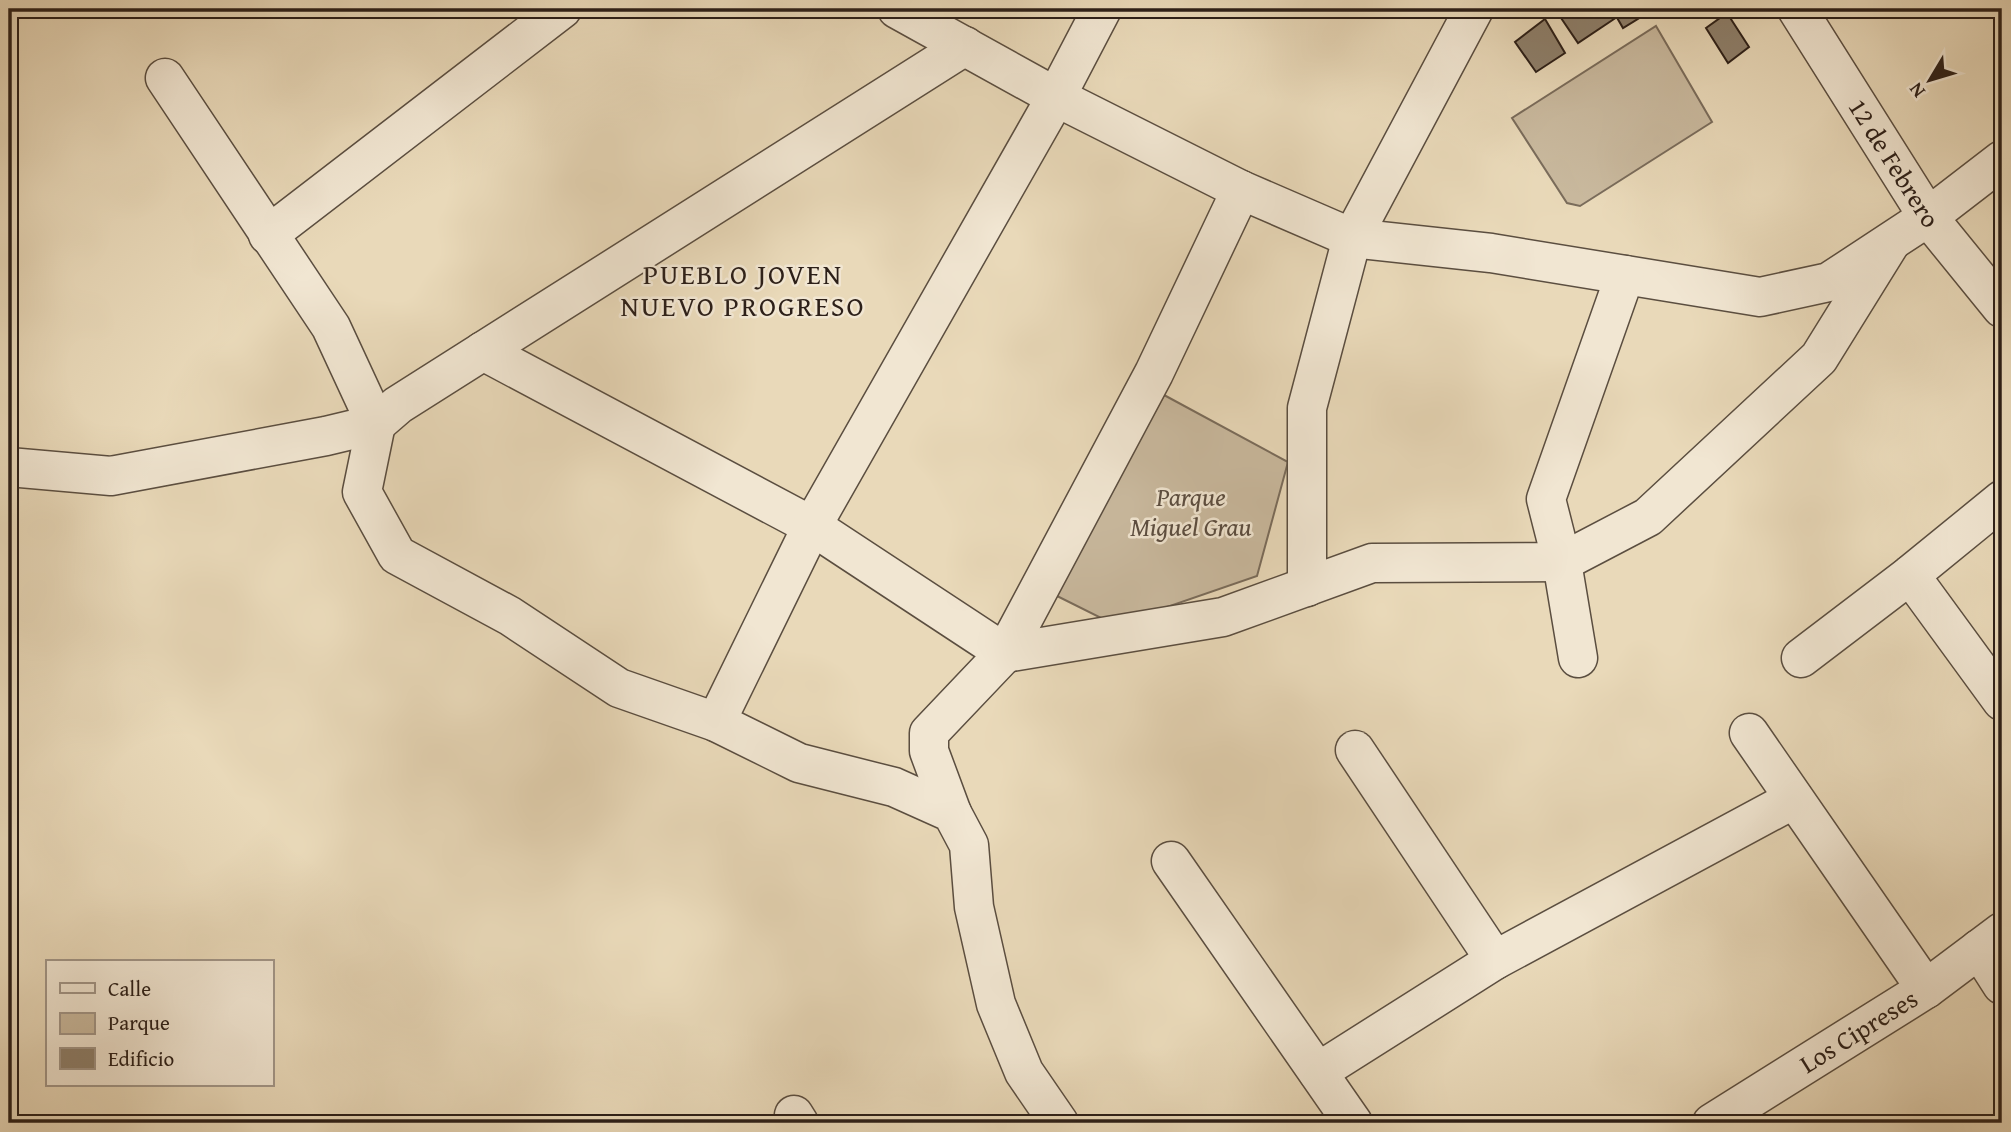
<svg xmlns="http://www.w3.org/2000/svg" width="2011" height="1132" font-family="'Gentium Book Plus',serif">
  <rect width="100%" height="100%" fill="#e9d9b9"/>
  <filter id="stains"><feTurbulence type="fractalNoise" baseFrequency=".00286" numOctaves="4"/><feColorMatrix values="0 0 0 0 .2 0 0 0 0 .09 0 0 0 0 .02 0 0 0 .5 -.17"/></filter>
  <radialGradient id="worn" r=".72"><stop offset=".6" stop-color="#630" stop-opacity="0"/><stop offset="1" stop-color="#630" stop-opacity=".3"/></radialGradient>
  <path fill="#c9b99e" stroke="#7a6c5b" stroke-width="2" d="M1656 26 1712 122 1580 206 1567 203 1512 118Z
    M1164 395 1288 462 1257 576 1115 625 1055 595Z"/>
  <path fill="#8e806c" stroke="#2c1f18" stroke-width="2" d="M1561 9H1612L1617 17 1578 43 1557 12Z
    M1612 9H1654L1623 28Z
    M1727 13 1749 47 1728 63 1706 28Z
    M1545 19 1565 53 1536 72 1515 42Z"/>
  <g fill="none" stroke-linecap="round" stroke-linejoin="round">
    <g stroke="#5b4e40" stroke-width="41">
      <g id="minor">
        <path d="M897 9 1056 97 1241 190 1352 238 1491 253 1760 297 1829 282 1928 217 2002 160"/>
        <path id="s1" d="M1797 9 1928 217 2002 308"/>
        <path d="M165 78 331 327 376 424 362 492 397 555 510 616 619 688 716 722 799 763 894 787 952 813 969 845 974 907 996 1004 1024 1072 1059 1123"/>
        <path d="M268 235 562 9"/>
        <path d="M483 351 812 526 1005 653 1223 617 1372 563 1562 562 1648 517 1819 358 1891 242"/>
        <path d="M9 467 111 476 326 436 376 424 398 405 965 46"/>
        <path d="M1910 575 2002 701"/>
        <path d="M1307 587V408L1352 238 1474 9"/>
        <path d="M1578 658 1562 562 1546 499 1625 275"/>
        <path d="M1801 658 1910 575 2002 500"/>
        <path d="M716 722 812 526 1056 97 1102 9"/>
        <path d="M1749 733 1926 989"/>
        <path d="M1355 750 1495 960"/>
        <path d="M952 813 929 751V733L1005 653 1154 373 1241 190"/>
        <path d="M1171 861 1353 1123"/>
        <path d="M1979 949 2002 985"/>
        <path d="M1318 1072 1495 960 1794 799"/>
        <path d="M794 1115 799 1123"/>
        <path id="s2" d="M1712 1123 1926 989 2002 932"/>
      </g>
    </g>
    <use href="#minor" stroke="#f1e6d2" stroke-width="38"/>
  </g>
  <g text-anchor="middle" stroke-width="5" stroke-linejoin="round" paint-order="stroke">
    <g font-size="26" fill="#2c1f18" stroke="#f1e6d2">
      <text dy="9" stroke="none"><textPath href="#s1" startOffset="182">12 de Febrero</textPath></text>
      <text dy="9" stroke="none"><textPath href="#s2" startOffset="173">Los Cipreses</textPath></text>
    </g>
    <g font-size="26" font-style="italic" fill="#5b4d40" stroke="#f1e6d2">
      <text x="1191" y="506">Parque<tspan x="1191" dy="30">Miguel Grau</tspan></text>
    </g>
    <g font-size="28" letter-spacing="2" fill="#2c1f18" stroke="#f1e6d2">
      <text x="743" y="284">PUEBLO JOVEN<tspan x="743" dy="32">NUEVO PROGRESO</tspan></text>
    </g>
  </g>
  <rect width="2011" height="1132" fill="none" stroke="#e9d9b9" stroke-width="35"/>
  <rect x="10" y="10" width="1990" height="1111" fill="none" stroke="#2c1f18" stroke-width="3.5"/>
  <rect x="18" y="18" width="1976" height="1097" fill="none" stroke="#2c1f18" stroke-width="2"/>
  <rect x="46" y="960" width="228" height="126" fill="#f1e6d2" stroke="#a29688" stroke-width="2"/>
  <rect x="60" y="983" width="35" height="10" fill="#f1e6d2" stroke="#a29688" stroke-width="2"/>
  <text x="108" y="996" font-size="21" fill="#2c1f18">Calle</text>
  <rect x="60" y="1013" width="35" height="21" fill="#c9b99e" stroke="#a29688" stroke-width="2"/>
  <text x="108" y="1030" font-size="21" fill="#2c1f18">Parque</text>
  <rect x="60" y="1048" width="35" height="21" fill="#8e806c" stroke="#a29688" stroke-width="2"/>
  <text x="108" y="1066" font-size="21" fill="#2c1f18">Edificio</text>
  <g transform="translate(1930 80) rotate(232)" stroke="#f1e6d2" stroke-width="5" paint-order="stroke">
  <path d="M0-5L12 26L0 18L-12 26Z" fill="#2c1f18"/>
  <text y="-10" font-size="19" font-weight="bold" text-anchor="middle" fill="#2c1f18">N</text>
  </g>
  <rect width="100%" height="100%" filter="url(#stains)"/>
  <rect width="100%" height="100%" fill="url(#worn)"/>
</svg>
